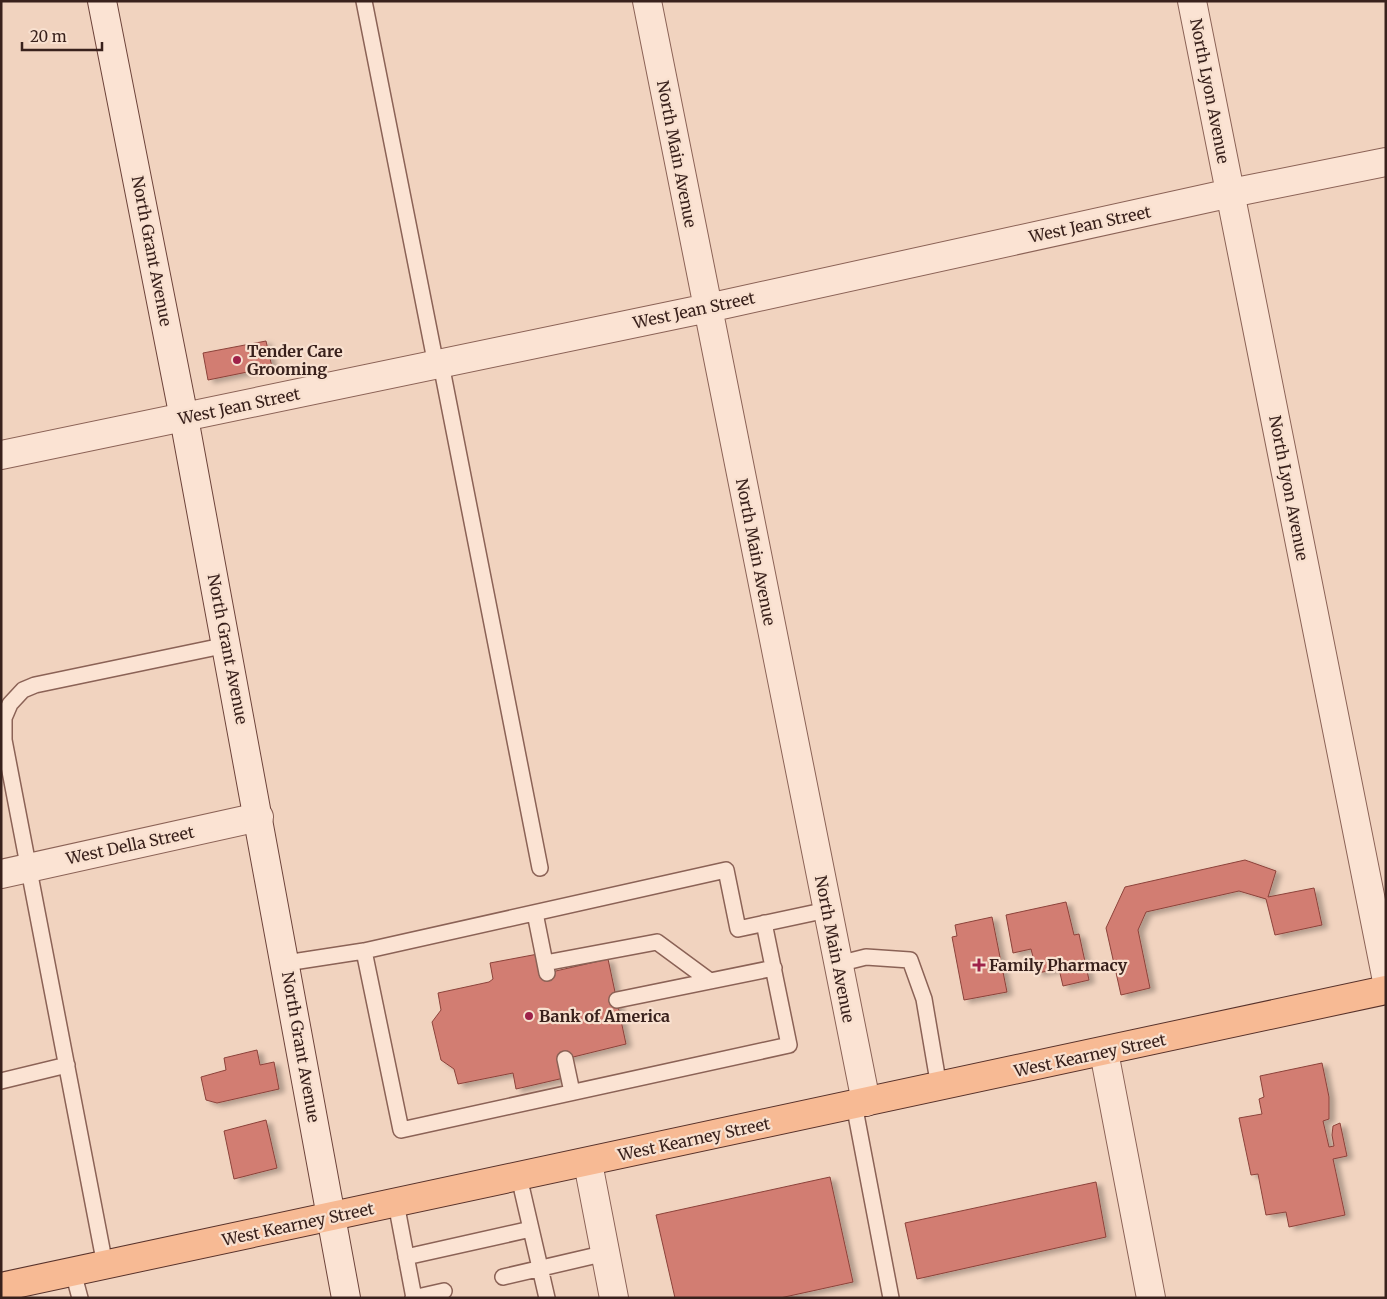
<svg xmlns="http://www.w3.org/2000/svg" width="1387" height="1299" font-family="Merriweather,serif">
  <defs>
    <filter id="shadow"><feDropShadow dx="5.5" dy="3" stdDeviation="2.5" flood-color="#0004"/></filter>
  </defs>
  <rect width="100%" height="100%" fill="#f1d3bf"/>
  <path fill="#d27d72" stroke="#8c423a" filter="url(#shadow)" d="M266 341 272 367 208 380 203 353Z
    M1245 860 1276 871 1268 897 1314 888 1322 925 1275 935 1266 899 1239 891 1146 912 1138 930 1150 988 1121 995 1106 928 1125 887Z
    M1066 902 1074 935 1079 934 1089 980 1063 986 1059 969 1037 973 1031 949 1013 953 1006 915Z
    M992 917 1007 992 964 1000 952 937 957 936 955 925Z
    M538 954 547 973 608 959 626 1044 561 1060 564 1078 516 1089 513 1073 458 1084 454 1069 441 1060 432 1022 441 1010 438 993 489 982 493 979 490 963Z
    M257 1050 260 1065 274 1062 279 1089 217 1103 206 1100 201 1077 226 1070 224 1058Z
    M1322 1063 1329 1097V1119L1323 1121 1329 1147 1334 1146 1332 1135 1333 1126 1340 1123 1347 1156 1333 1159 1345 1215 1289 1227 1286 1212 1266 1215 1258 1174 1251 1175 1239 1118 1262 1114 1259 1099 1264 1097 1260 1076Z
    M266 1120 277 1168 234 1179 224 1131Z
    M830 1177 853 1282 780 1298H675L656 1215Z
    M1096 1182 1106 1237 917 1279 905 1223Z"/>
  <g fill="none" stroke-linecap="round" stroke-linejoin="round">
    <g stroke="#8b6256" stroke-width="18">
      <path id="service" d="M364 1 436 365
        M441 364 540 868
        M535 913 547 973
        M364 951 401 1130 789 1045 764 923
        M286 963 364 951 726 870 738 929 827 910
        M545 963 657 942 710 981
        M838 964 866 957 910 960 924 999 939 1087
        M617 1000 774 968
        M565 1059 572 1092
        M1 1081 67 1065
        M854 1104 891 1298
        M519 1177 547 1298
        M396 1203 414 1298
        M406 1257 531 1229
        M105 1265 4 740V718L10 704 23 690 35 685 227 645
        M73 1272 80 1298
        M503 1277 606 1253
        M413 1298 444 1291"/>
    </g>
    <g stroke="#8b6256" stroke-width="30">
      <path id="minor" d="M647 1 866 1102
        M1192 1 1386 976
        M1 455 708 308 1231 193 1386 162
        M1 874 259 817
        M1104 1052 1151 1298
        M588 1163 614 1298"/>
    </g>
    <g stroke="#6d433a" stroke-width="30">
      <path id="secondary" d="M102 1 184 418 346 1298"/>
    </g>
    <g stroke="#58322b" stroke-width="30">
      <path id="primary" d="M1 1287 1386 990"/>
    </g>
    <use href="#service" stroke="#fbe3d3" stroke-width="15"/>
    <use href="#minor" stroke="#fbe3d3" stroke-width="28"/>
    <use href="#secondary" stroke="#fbe3d3" stroke-width="28"/>
    <use href="#primary" stroke="#f7ba94" stroke-width="28"/>
  </g>
  <g fill="#9e2249" stroke="#f8e0cf" stroke-width="2">
    <circle cx="237" cy="360" r="5"/>
    <path d="M976.5 957.5h5v5h5v5h-5v5h-5v-5h-5v-5h5z"/>
    <circle cx="529" cy="1016" r="5"/>
  </g>
  <g text-anchor="middle" stroke-width="4.5" stroke-linejoin="round" paint-order="stroke">
    <g font-size="16" fill="#39211c" stroke="#f8e0cf">
      <text transform="translate(1210 91) rotate(79)" y="6">North Lyon Avenue</text>
      <text transform="translate(677 154) rotate(79)" y="6">North Main Avenue</text>
      <text transform="translate(1090 224) rotate(-12)" y="6">West Jean Street</text>
      <text transform="translate(152 251) rotate(79)" y="6">North Grant Avenue</text>
      <text transform="translate(694 310) rotate(-12)" y="6">West Jean Street</text>
      <text transform="translate(239 406) rotate(-12)" y="6">West Jean Street</text>
      <text transform="translate(1289 488) rotate(79)" y="6">North Lyon Avenue</text>
      <text transform="translate(756 552) rotate(79)" y="6">North Main Avenue</text>
      <text transform="translate(228 649) rotate(79)" y="6">North Grant Avenue</text>
      <text transform="translate(130 845) rotate(-12)" y="6">West Della Street</text>
      <text transform="translate(835 949) rotate(79)" y="6">North Main Avenue</text>
      <text transform="translate(301 1047) rotate(80)" y="6">North Grant Avenue</text>
      <text transform="translate(1090 1055) rotate(-12)" y="6">West Kearney Street</text>
      <text transform="translate(694 1139) rotate(-12)" y="6">West Kearney Street</text>
      <text transform="translate(298 1224) rotate(-12)" y="6">West Kearney Street</text>
    </g>
    <g font-size="16" font-weight="bold" fill="#39211c" stroke="#f8e0cf" text-anchor="start">
      <text x="247" y="357">Tender Care<tspan x="247" dy="18">Grooming</tspan></text>
      <text x="989" y="971">Family Pharmacy</text>
      <text x="539" y="1022">Bank of America</text>
    </g>
  </g>
  <rect width="1387" height="1299" fill="none" stroke="#39211c" stroke-width="5"/>
  <path d="M22 42v8h80v-8" fill="none" stroke="#39211c" stroke-width="2.5"/>
  <text x="30" y="42" font-size="15" fill="#39211c" stroke="#f8e0cf" stroke-width="4" paint-order="stroke">20 m</text>
</svg>
